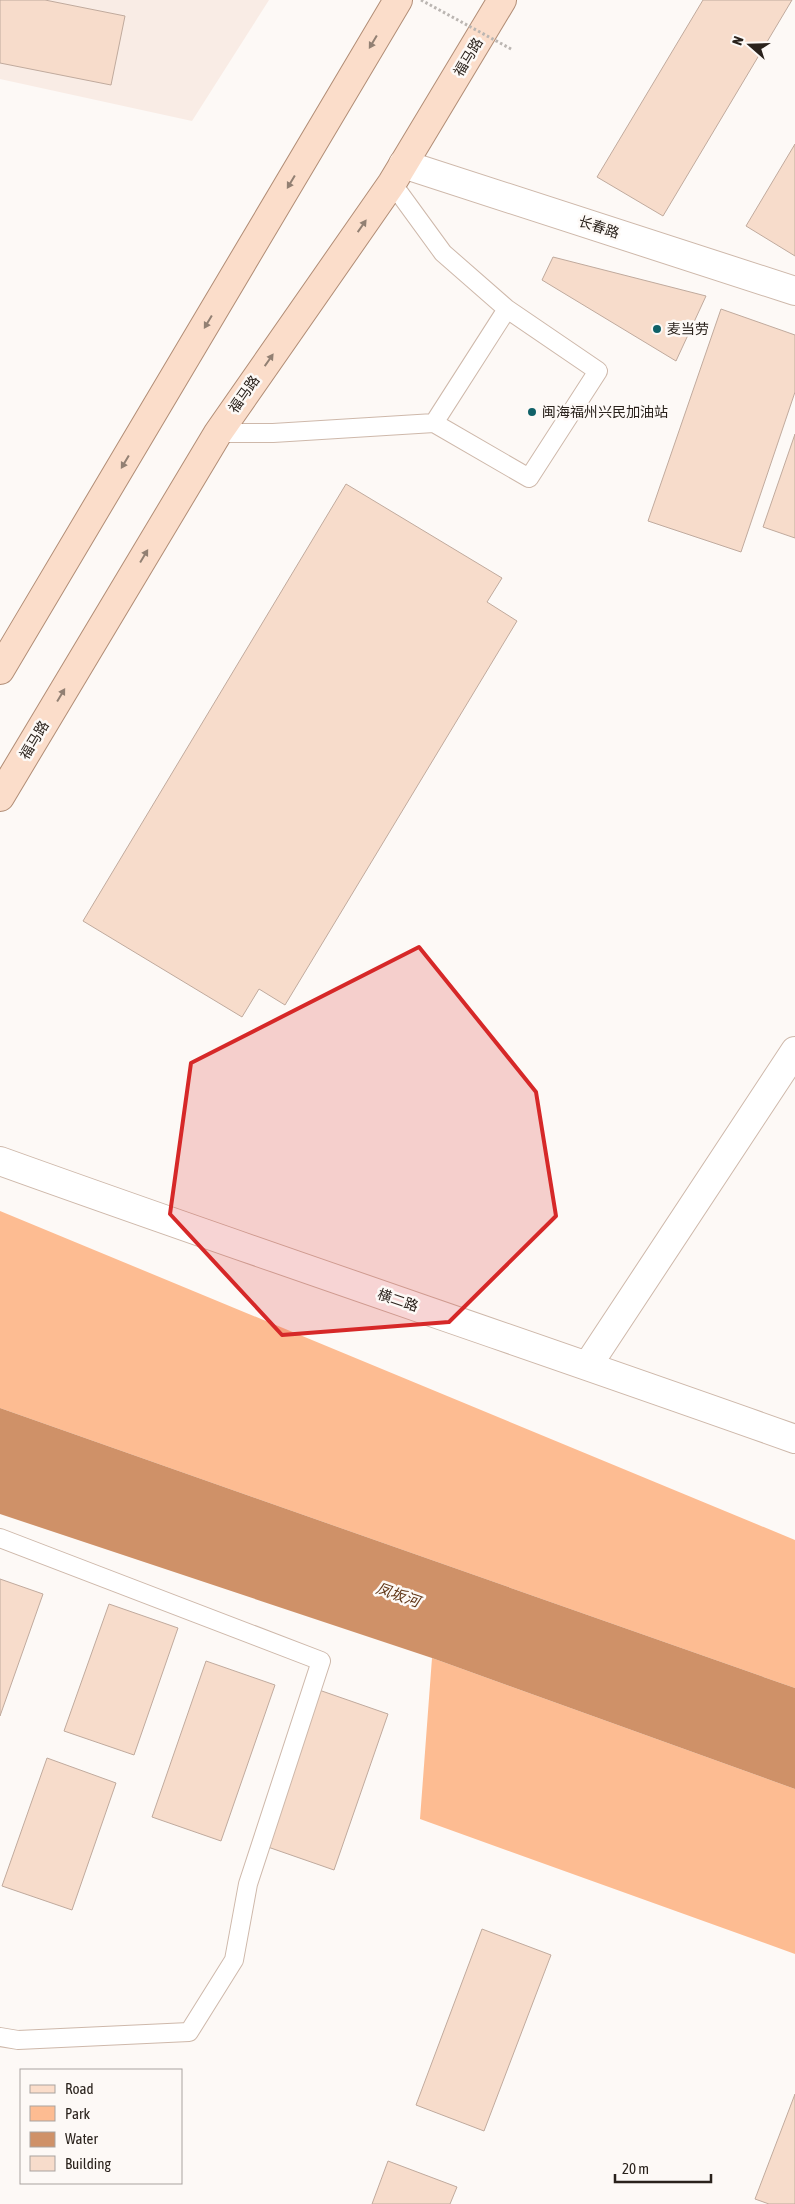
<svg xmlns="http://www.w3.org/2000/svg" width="795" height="2204" font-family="'Asap Condensed','Noto Sans SC',sans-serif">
  <rect width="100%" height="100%" fill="#fdf9f6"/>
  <path fill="#f9ece5" d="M0 0H269L192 121 0 79Z"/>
  <path fill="#fdbc92" d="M0 1211 795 1540V1688L0 1408Z
    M432 1658 795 1789V1954L420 1819Z"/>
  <path fill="#cf9168" d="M0 1408 795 1688V1789L432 1658 0 1514Z"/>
  <path fill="#f7dccb" stroke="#c0aa9d" d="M0 0H45L125 16 111 85 0 63Z
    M703 0H792L663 216 597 177Z
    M795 144V256L746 226Z
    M553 257 706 296 676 361 542 280Z
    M721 309 795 335V392L741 552 648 521Z
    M795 434V538L763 527Z
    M346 484 502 578 487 602 517 621 285 1005 259 989 242 1017 83 921Z
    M0 1579 43 1594 0 1716Z
    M109 1604 178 1628 134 1755 64 1731Z
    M206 1661 275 1685 221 1841 152 1817Z
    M319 1690 388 1714 334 1870 265 1846Z
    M47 1758 116 1783 72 1910 2 1886Z
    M482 1929 551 1955 484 2131 416 2105Z
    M795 2094V2204H769L755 2199Z
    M388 2161 457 2187 450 2204H372Z"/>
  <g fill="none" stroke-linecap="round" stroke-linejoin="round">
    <g stroke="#ceb8aa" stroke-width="20">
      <path id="lane" d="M434 423 529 478 598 371 507 309
        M218 433H273L434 423 507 309 443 253 392 183
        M0 1538 321 1661 248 1884 234 1960 189 2032 18 2040 0 2037"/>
    </g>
    <g stroke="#ceb8aa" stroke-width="30">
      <path id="street" d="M403 164 795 291
        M0 1161C264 1256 531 1345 795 1439
        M588 1365 795 1051"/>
    </g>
    <g stroke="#b18d76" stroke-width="30">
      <path id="primary" d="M0 670 398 0
        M0 797 218 433 392 183 502 0"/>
    </g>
    <use href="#lane" stroke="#fff" stroke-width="18"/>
    <use href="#street" stroke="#fff" stroke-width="28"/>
    <use href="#primary" stroke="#fbddca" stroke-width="28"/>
    <path stroke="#bbb6b2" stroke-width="3" stroke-dasharray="2.5 2.5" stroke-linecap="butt" d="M421 0 513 50"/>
  </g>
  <defs><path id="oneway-solid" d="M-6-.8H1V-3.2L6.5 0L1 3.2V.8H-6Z" transform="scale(1.25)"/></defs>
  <g fill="#928073">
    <use href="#oneway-solid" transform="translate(373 42) rotate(121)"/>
    <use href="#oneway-solid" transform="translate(291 182) rotate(121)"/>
    <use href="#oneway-solid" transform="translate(362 226) rotate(-55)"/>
    <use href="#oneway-solid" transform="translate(208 322) rotate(121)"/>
    <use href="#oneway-solid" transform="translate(269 360) rotate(-55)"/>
    <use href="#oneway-solid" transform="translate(125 462) rotate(121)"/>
    <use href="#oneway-solid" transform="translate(144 556) rotate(-59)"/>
    <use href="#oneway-solid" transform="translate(61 695) rotate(-59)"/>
  </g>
  <path fill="#d62828" fill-opacity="0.2" stroke="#d62828" stroke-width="4" stroke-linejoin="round" d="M419 947 536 1092 556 1216 449 1322 282 1335 170 1214 191 1063Z"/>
  <g fill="#106168" stroke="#fdf9f6" stroke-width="2">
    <circle cx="657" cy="329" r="5"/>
    <circle cx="532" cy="412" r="5"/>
  </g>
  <g text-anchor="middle" stroke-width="5" stroke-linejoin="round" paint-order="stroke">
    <g font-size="14" fill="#2a221c" stroke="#fdf9f6">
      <text transform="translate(468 57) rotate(-59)" y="5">福马路</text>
      <text transform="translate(599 227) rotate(18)" y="5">长春路</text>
      <text transform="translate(244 394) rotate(-55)" y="5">福马路</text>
      <text transform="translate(34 740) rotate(-59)" y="5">福马路</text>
      <text transform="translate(398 1300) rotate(19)" y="5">横二路</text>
    </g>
    <g font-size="14" fill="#2a221c" stroke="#fdf9f6" text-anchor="start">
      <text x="667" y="334">麦当劳</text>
      <text x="542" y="417">闽海福州兴民加油站</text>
    </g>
    <g font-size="15" font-style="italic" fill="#603617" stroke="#fdf9f6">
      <text transform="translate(398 1595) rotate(19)" y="5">凤坂河</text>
    </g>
  </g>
  <rect x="20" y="2069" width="162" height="115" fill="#fdf9f6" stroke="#a9a39f"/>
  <rect x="30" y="2085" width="25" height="8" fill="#fbddca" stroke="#a9a39f"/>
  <text x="65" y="2094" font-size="15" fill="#2a221c">Road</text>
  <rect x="30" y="2106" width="25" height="15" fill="#fdbc92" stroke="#a9a39f"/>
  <text x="65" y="2119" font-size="15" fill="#2a221c">Park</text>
  <rect x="30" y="2132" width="25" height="15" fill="#cf9168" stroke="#a9a39f"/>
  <text x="65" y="2144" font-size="15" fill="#2a221c">Water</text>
  <rect x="30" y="2156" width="25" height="15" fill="#f7dccb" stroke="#a9a39f"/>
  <text x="65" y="2169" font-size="15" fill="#2a221c">Building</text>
  <g transform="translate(750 45) rotate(290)" stroke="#fdf9f6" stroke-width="4" paint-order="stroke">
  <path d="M0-4L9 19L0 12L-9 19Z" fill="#2a221c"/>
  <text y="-8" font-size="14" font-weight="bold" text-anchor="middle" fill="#2a221c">N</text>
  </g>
  <path d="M615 2174v8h96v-8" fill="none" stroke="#2a221c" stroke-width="2.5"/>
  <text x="622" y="2174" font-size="15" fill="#2a221c" stroke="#fdf9f6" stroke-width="4" paint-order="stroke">20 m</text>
</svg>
